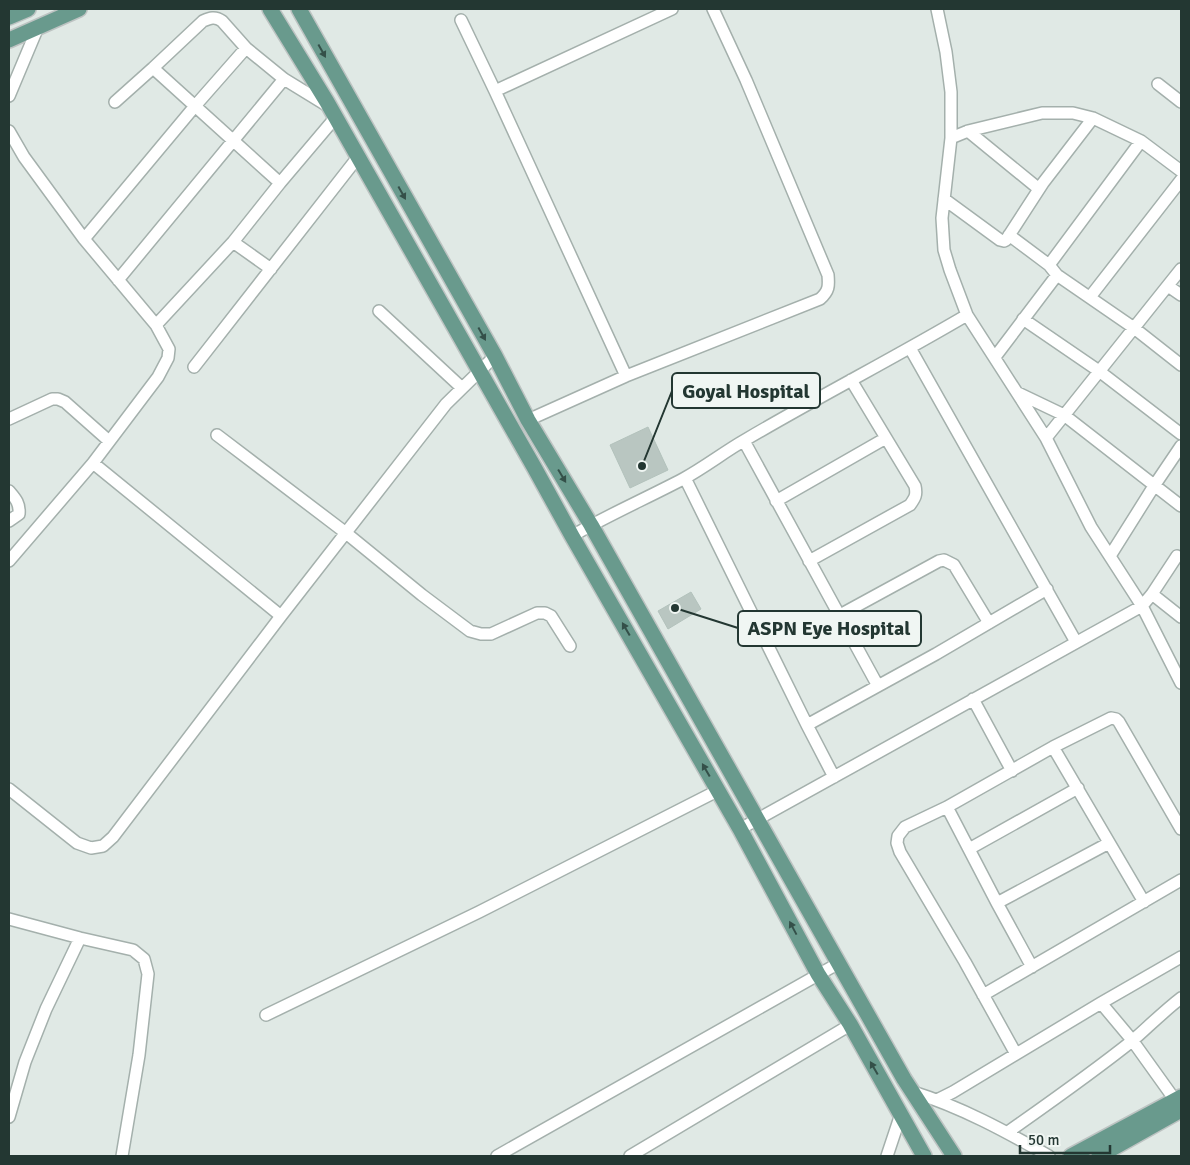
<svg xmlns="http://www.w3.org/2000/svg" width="1190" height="1165" font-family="Signika,sans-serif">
  <rect width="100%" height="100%" fill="#e0e9e5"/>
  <path fill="#b9c6c1" stroke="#b3c2bc" d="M648 427 668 470 630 488 610 445Z
    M691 592 701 609 668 629 658 611Z"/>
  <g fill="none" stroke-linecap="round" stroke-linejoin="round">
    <g stroke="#a4b0ac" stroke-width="14">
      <path id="minor" d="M937 9 946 52 951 92V138L942 218 944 250 950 270 967 315 1046 438 1091 527 1142 606 1181 683
        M461 20 495 91 626 376 528 420
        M153 68 280 183
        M1158 84 1181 102
        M495 91 672 9
        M9 96 38 27
        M115 102 153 68 203 21C210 18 215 16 222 21L246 48 284 79 328 106
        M9 131 24 157 84 239 156 325 169 349 168 358 158 377 93 463 9 561
        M968 131 1039 189
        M951 138 968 131 1042 113H1073L1093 118 1141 141 1181 171
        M944 199 1000 240 1004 241 1006 240 1043 183 1093 118
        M1009 235 1049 265 1057 275 1134 328 1181 365
        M84 239 195 106 246 48
        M233 242 271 269
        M1049 265 1141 141
        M118 280 284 79
        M1168 286 1181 295
        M1090 297 1181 180
        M379 311 462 388
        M1023 319 1099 371 1181 434
        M156 325 233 242 280 183 335 118
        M910 348 1076 642
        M995 357 1057 275
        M194 367 358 157
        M626 376 820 299C829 291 829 286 828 275L746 80 713 9
        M1018 393 1064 415 1181 506
        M9 419 52 399H58L65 402 109 441
        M217 435 346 533 422 595 470 631 481 634H491L537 613H545L551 616 570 646
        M1046 438 1181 269
        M744 441 878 686
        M93 463 281 616
        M685 478 807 725 834 777
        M9 491C15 498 20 503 19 514L9 521
        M776 501 886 438
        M572 536C608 515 647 498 683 479 705 467 724 452 745 440 818 397 894 358 967 315
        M1110 556 1154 486 1181 446
        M809 561 910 505C915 498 917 495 915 486L851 380
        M1152 594 1181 617
        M840 615 939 561 944 560 954 565 989 623
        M973 699 1012 771
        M807 725 936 654 1047 589
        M1053 747 1144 902
        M9 789 77 843 91 848 103 846 113 837 281 616 446 404 495 356
        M947 807 997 903 1032 967
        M740 829 1142 606 1152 594 1177 556
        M969 849 1078 788
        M997 903 1109 843
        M9 919 80 938 133 950 144 959 148 974 139 1055 122 1156
        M983 995 1181 880
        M1101 1003 1132 1040 1175 1100
        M266 1015 479 912 717 791
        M1016 1054 965 962 900 852 897 843 898 836 905 827 947 807 1053 747 1111 718 1116 719 1119 722 1181 829
        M913 1092C961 1107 1005 1131 1049 1156
        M937 1100 953 1092 1101 1003 1181 957
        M9 1117 25 1062 46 1009 80 938
        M1008 1132C1049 1103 1092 1073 1132 1041 1148 1027 1164 1011 1181 998
        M497 1156 839 963
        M630 1156 850 1025
        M887 1156 901 1114"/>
    </g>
    <g stroke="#bdc3c2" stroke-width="18">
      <path id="major" d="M270 9 327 102 534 467 572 536 740 829 818 974 850 1024 924 1156
        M299 9 495 356 528 420 591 525 904 1079 954 1156
        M9 17 28 9
        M9 40 79 9
        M1071 1156 1181 1097
        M1099 1156 1181 1110"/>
    </g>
    <use href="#minor" stroke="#fff" stroke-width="11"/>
    <use href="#major" stroke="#699a8d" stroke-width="15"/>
  </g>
  <defs><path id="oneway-solid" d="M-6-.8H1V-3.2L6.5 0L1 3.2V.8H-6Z" transform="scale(1.25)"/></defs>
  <g fill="#345049">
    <use href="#oneway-solid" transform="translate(322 51) rotate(61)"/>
    <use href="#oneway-solid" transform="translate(402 193) rotate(61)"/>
    <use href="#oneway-solid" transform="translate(482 334) rotate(61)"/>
    <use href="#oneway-solid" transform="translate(562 476) rotate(59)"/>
    <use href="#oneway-solid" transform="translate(626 629) rotate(-120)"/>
    <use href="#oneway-solid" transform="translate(706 770) rotate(-120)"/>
    <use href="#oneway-solid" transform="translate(793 928) rotate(-118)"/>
    <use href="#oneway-solid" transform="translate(874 1068) rotate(-120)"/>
  </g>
  <path fill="none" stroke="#233732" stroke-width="2" d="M642 466L672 391M675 608L738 628"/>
  <g fill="#233732" stroke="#f0f6f3" stroke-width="2">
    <circle cx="642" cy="466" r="5"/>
    <circle cx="675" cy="608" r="5"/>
  </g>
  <g fill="#f0f6f3" stroke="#233732" stroke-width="2">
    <rect x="672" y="373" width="148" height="35" rx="5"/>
    <rect x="738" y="611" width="183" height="35" rx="5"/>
  </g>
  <g font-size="20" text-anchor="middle" font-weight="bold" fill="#233732">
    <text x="746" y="398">Goyal Hospital</text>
    <text x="829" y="635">ASPN Eye Hospital</text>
  </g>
  <rect width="1190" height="1165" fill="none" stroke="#233732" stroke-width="20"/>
  <path d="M1020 1145v8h90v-8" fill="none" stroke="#233732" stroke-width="2.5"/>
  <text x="1028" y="1145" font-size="15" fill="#233732" stroke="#f0f6f3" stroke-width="4" paint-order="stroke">50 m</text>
</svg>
